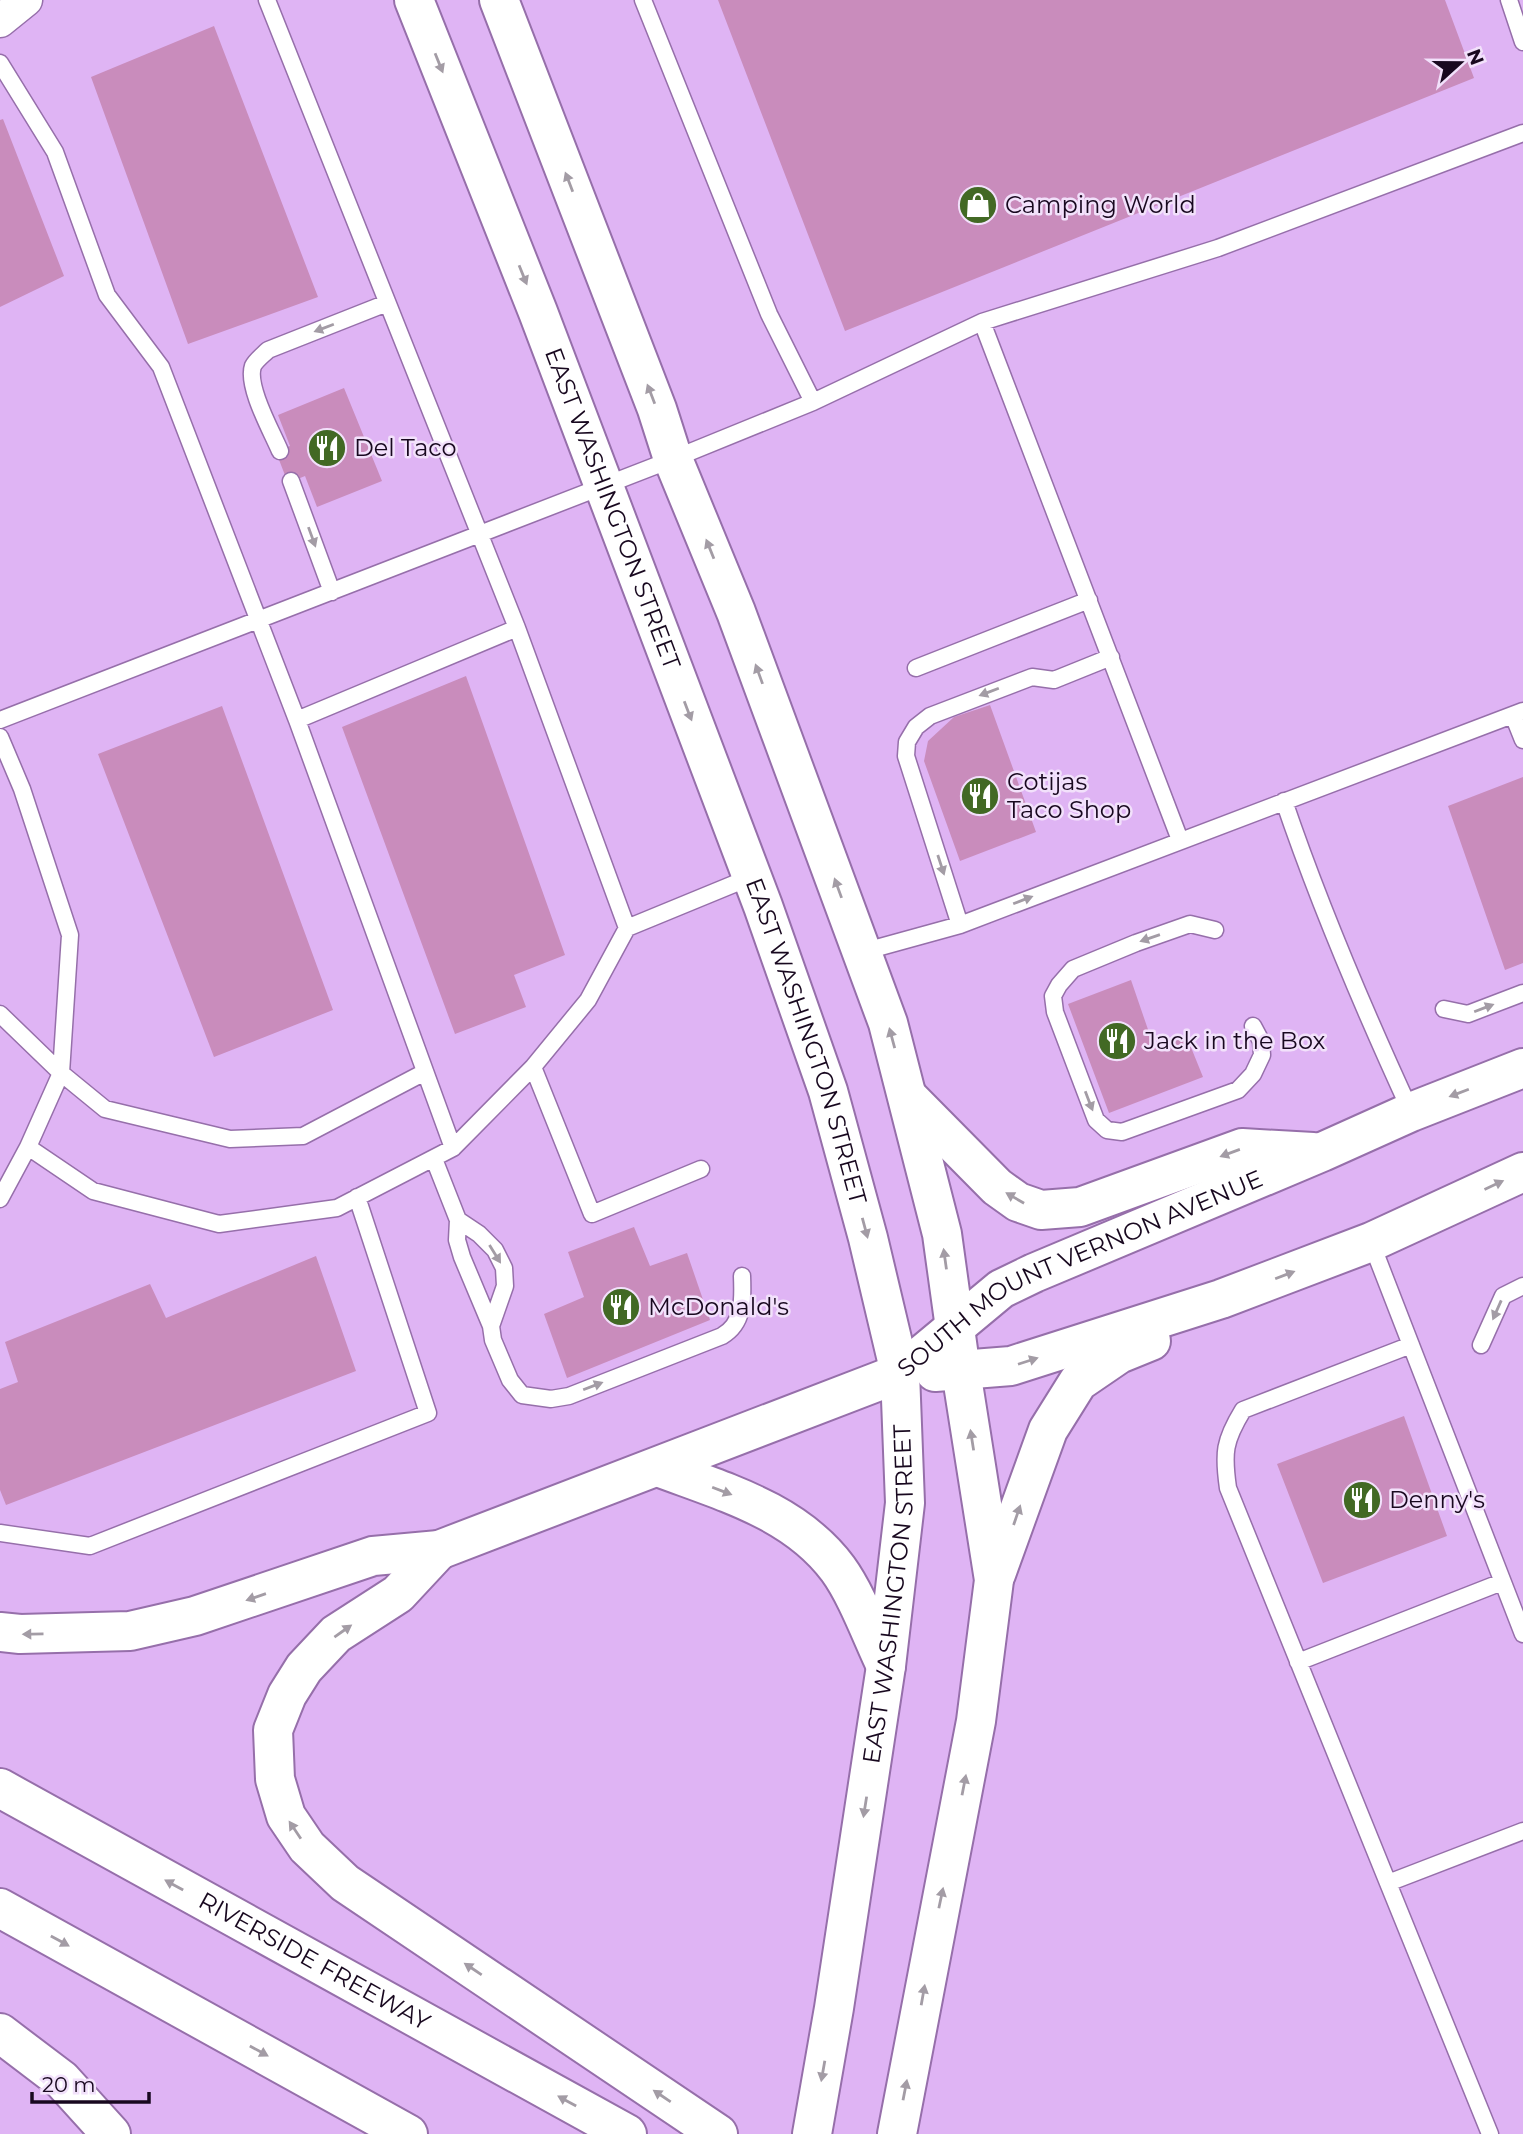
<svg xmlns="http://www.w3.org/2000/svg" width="1523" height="2134" font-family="Montserrat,sans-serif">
  <rect width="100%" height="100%" fill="#dfb4f4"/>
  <path fill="#c98cbc" d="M718 0H1445L1474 78 845 331Z
    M214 26 318 297 188 344 91 77Z
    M3 119 64 276 0 307V120Z
    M344 388 382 481 317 507 305 476 288 483 276 452 290 446 278 415Z
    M466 676 565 955 514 975 526 1007 455 1034 342 727Z
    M990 705 1036 832 960 861 924 761 928 741 954 717Z
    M222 706 333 1010 214 1057 98 754Z
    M1523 777V963L1505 970 1448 806Z
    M1131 980 1154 1047 1186 1035 1203 1077 1109 1113 1068 1004Z
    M634 1227 650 1266 687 1253 710 1320 567 1378 544 1314 584 1297 568 1252Z
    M316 1256 356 1371 6 1505 0 1490V1389L18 1382 5 1342 150 1284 166 1318Z
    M1404 1416 1447 1536 1323 1583 1277 1464Z"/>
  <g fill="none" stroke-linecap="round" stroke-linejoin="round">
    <g stroke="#966faa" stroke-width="19">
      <path id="service" d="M643 0 769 314 813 402
        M1509 0 1523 42
        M0 63 55 152 107 295 161 367 297 720 517 628 267 0
        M982 322 1180 840
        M280 451C272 432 246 386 253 366 256 360 263 355 268 350L387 303
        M291 481 332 592
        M517 628 627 928
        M916 668 1089 600
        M1513 715 1523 740
        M0 720 673 459 813 402 982 322 1218 248 1523 133
        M297 720 453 1148
        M0 737 22 789 70 935 61 1073 28 1147 93 1191 219 1224 337 1208 453 1148 533 1067
        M1284 801C1320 907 1364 1010 1411 1112
        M960 925 906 756 907 742 916 727 930 716 1032 677 1054 680 1111 657
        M1215 930 1190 924 1136 943 1073 969 1059 985 1053 996 1055 1012 1096 1120 1107 1130 1122 1132 1238 1090 1253 1074 1262 1055 1261 1041 1253 1026
        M862 952 960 925 1523 711
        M1444 1009 1468 1014 1523 993
        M0 1014 61 1073 105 1109 230 1139 303 1136 425 1072
        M434 1159 458 1220 479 1234 495 1250 504 1268 505 1286 491 1326 493 1340 510 1380 522 1395 551 1399 569 1396 722 1336C744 1323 743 1300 742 1276
        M701 1169 592 1214 533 1067 588 1000 627 928 751 877
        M0 1199 28 1147
        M458 1220 457 1240 462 1257 491 1326
        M1371 1242 1523 1634
        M1481 1345 1503 1296 1523 1286
        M0 1533 90 1546 428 1413 357 1197
        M1298 1662 1502 1582
        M1388 1883 1228 1488C1223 1453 1224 1441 1243 1410L1411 1345
        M1490 2134 1388 1883 1523 1831"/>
    </g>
    <g stroke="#966faa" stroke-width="35">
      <path id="minor" d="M0 21 26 0"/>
    </g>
    <g stroke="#966faa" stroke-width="42">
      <g id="secondary">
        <path id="s1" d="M414 0 538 312 763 906 828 1091 868 1238 900 1373"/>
        <path d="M499 0 657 409 673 459 736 612 888 1023 942 1234 959 1357"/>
      </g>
    </g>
    <g stroke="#966faa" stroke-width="42">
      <g id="primary">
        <path d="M909 1098 997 1187 1018 1202 1041 1210 1080 1207 1242 1148 1313 1152"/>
        <path d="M935 1372 1011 1366 1221 1299 1371 1242 1523 1172"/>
        <path id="s2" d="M900 1373 1001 1289 1034 1273 1322 1152 1411 1112 1523 1068"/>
        <path d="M658 1467C724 1492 795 1511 838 1569 857 1595 872 1637 886 1666"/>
        <path d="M996 1574 1048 1430 1078 1382 1119 1354 1151 1341"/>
        <path id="s3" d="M812 2134 834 2008 886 1666 905 1503 900 1373"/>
        <path d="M897 2134 976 1721 994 1580 961 1371"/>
      </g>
    </g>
    <g stroke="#966faa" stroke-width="42">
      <g id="motorway">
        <path d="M439 1550 398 1594 336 1634 304 1668 287 1695 273 1730 275 1779 286 1816 307 1847 345 1883 718 2134"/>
        <path d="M0 1632 20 1634 130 1631 195 1616 373 1556 439 1550 900 1373"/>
        <path id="s4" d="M0 1788 627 2134"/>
        <path d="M0 1908 408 2134"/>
        <path d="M0 2033 62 2080 111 2134"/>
      </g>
    </g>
    <use href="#service" stroke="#fff" stroke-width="16"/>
    <use href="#minor" stroke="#fff" stroke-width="32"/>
    <use href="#secondary" stroke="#fff" stroke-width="38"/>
    <use href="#primary" stroke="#fff" stroke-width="38"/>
    <use href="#motorway" stroke="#fff" stroke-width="38"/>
  </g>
  <defs><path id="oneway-solid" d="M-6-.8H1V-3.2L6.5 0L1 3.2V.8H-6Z" transform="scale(1.75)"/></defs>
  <g fill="#a39ca5">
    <use href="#oneway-solid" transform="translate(439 63) rotate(68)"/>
    <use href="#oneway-solid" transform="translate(569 182) rotate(-111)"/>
    <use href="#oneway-solid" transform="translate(523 275) rotate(68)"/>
    <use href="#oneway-solid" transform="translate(324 328) rotate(159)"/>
    <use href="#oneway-solid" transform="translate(651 394) rotate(-111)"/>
    <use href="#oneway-solid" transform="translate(312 537) rotate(70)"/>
    <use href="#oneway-solid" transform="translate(710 549) rotate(-112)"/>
    <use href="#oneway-solid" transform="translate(759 674) rotate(-110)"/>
    <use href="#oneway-solid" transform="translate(989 692) rotate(159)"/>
    <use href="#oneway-solid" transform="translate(688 711) rotate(69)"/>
    <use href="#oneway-solid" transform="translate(941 865) rotate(72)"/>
    <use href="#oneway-solid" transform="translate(838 888) rotate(-110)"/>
    <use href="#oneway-solid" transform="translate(1023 900) rotate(-21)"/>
    <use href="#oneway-solid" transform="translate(1150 938) rotate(161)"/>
    <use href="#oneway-solid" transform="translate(1484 1008) rotate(-21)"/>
    <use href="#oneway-solid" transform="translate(892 1038) rotate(-105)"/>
    <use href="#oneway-solid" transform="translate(1459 1093) rotate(159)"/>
    <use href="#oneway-solid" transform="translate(1089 1101) rotate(69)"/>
    <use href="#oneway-solid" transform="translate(1230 1153) rotate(160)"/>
    <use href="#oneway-solid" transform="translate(1494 1185) rotate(-25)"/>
    <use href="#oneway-solid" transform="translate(1015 1198) rotate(-150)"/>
    <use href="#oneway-solid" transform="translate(865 1228) rotate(75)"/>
    <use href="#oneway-solid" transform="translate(495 1254) rotate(58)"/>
    <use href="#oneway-solid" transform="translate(945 1259) rotate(-98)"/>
    <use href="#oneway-solid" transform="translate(1285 1275) rotate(-21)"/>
    <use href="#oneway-solid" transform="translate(1497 1310) rotate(114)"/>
    <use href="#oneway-solid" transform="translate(1028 1361) rotate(-18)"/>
    <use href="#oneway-solid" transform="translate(593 1386) rotate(-21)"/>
    <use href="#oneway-solid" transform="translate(972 1440) rotate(-99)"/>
    <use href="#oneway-solid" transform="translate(722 1491) rotate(21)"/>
    <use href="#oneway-solid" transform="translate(1017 1515) rotate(-71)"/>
    <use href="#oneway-solid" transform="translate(256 1597) rotate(161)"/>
    <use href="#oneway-solid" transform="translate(343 1631) rotate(-35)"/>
    <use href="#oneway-solid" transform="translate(33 1634) rotate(179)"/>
    <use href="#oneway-solid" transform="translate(964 1785) rotate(-79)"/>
    <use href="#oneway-solid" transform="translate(865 1807) rotate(99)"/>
    <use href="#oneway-solid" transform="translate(295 1830) rotate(-124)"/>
    <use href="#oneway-solid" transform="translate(174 1885) rotate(-151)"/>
    <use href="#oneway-solid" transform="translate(941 1898) rotate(-78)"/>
    <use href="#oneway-solid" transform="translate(60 1941) rotate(29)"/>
    <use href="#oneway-solid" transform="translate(473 1969) rotate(-146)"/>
    <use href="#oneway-solid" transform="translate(923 1995) rotate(-80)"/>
    <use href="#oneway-solid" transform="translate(259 2051) rotate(29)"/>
    <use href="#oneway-solid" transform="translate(823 2071) rotate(100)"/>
    <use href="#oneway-solid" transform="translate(905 2090) rotate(-79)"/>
    <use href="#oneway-solid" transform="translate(662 2096) rotate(-146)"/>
    <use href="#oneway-solid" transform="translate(567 2101) rotate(-151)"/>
  </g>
  <defs>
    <g id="shop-disc" transform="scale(2.0125)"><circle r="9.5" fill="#426924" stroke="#f2e1fb"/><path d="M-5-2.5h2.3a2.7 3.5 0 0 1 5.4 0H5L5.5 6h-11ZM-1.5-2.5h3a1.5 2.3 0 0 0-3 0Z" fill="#fff"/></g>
    <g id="restaurant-disc" transform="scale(2.0125)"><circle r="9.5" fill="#426924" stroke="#f2e1fb"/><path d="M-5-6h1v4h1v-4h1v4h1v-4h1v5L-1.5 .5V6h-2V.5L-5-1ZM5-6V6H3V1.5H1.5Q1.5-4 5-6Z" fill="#fff"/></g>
  </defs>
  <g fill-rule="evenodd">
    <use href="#shop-disc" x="978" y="205"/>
    <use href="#restaurant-disc" x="327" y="448"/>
    <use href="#restaurant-disc" x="980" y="796"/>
    <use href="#restaurant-disc" x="1117" y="1041"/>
    <use href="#restaurant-disc" x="621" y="1307"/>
    <use href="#restaurant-disc" x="1362" y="1500"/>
  </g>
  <g text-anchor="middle" stroke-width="5" stroke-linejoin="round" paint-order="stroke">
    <g font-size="24" fill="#18081f" stroke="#f2e1fb" text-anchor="start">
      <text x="1005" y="213">Camping World</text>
      <text x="354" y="456">Del Taco</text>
      <text x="1007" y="790">Cotijas<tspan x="1007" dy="28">Taco Shop</tspan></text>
      <text x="1144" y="1049">Jack in the Box</text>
      <text x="648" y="1315">McDonald's</text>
      <text x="1389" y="1508">Denny's</text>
    </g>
    <g font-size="24" fill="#18081f" stroke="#f2e1fb">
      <text dy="8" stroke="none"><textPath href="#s1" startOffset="546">EAST WASHINGTON STREET</textPath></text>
      <text dy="8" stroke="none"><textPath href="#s1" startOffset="1113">EAST WASHINGTON STREET</textPath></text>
      <text dy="8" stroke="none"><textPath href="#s2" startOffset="208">SOUTH MOUNT VERNON AVENUE</textPath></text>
      <text dy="8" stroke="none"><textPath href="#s3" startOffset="546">EAST WASHINGTON STREET</textPath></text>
      <text dy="8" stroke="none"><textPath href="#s4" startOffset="359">RIVERSIDE FREEWAY</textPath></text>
    </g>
  </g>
  <g transform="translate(1460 63) rotate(69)" stroke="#f2e1fb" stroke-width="5" paint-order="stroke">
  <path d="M0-5L12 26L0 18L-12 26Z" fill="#18081f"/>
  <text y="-10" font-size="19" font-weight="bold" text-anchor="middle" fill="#18081f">N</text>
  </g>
  <path d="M32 2092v10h117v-10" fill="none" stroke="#18081f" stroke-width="3.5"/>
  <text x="42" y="2092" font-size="21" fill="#18081f" stroke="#f2e1fb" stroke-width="5" paint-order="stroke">20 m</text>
</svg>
